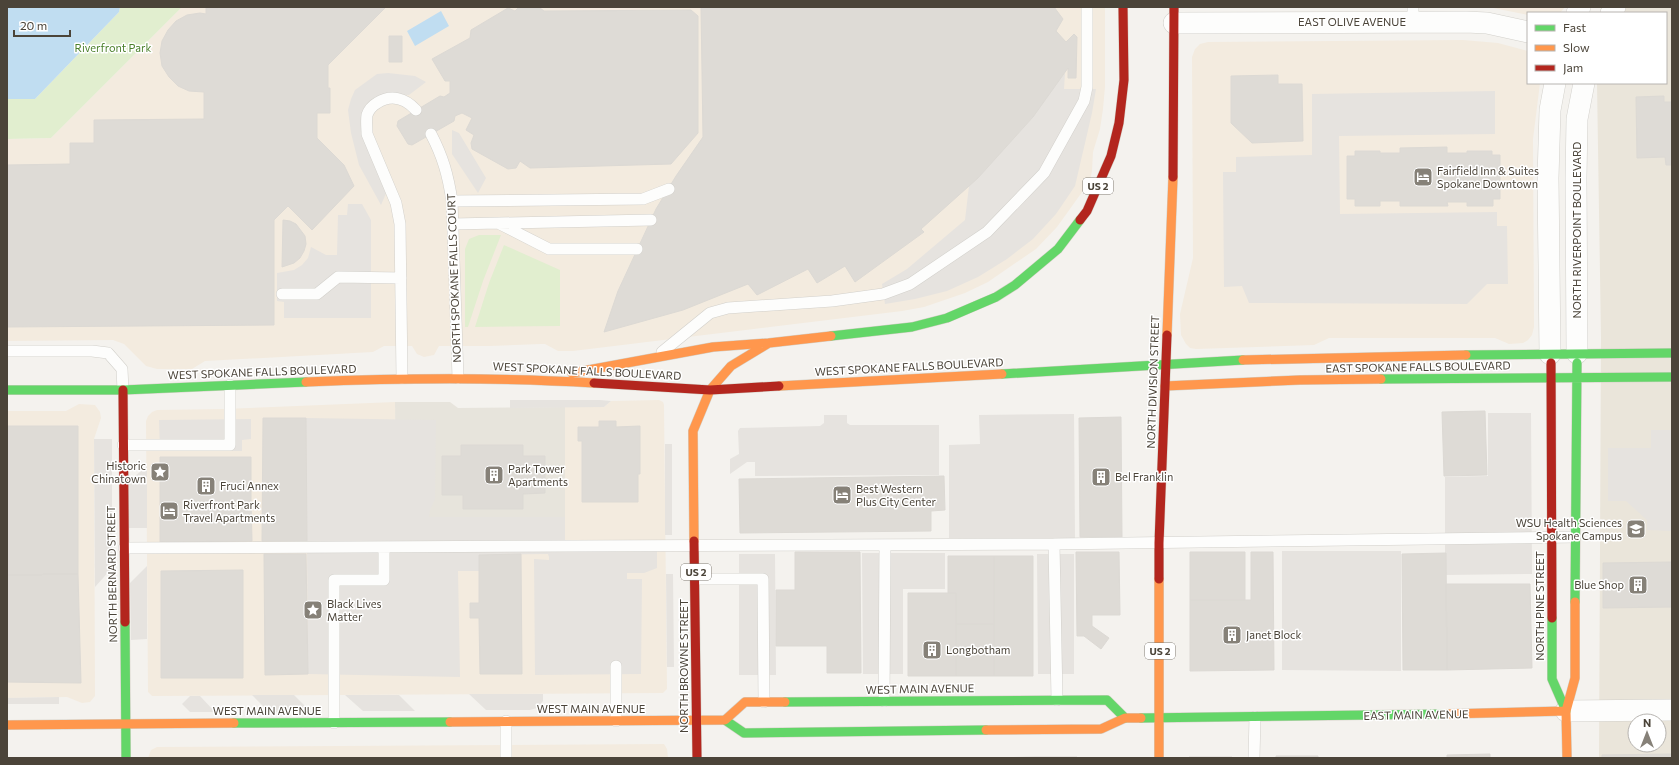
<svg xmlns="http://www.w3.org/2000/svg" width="1679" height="765" font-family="Commissioner,sans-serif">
  <rect width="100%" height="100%" fill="#f4f2ee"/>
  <path fill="#e7e4dc" d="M395 402H450L458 408 565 407V541L396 542Z"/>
  <path fill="#f3ebdf" d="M182 7H1105V87L1103 109 1100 129 1093 152 1092 171 1090 181 1057 227 1036 249 988 282 965 293 924 307 902 311 573 351H558L545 344H541L489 346H439L434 355 424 357 417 354 412 346H384L373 352 205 361 192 369H157L146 366 124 344 113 340 7 341V139L51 138Z
    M1488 7H1565L1560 13H1528V15Z
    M1463 40 1498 43 1528 51V83H1540L1533 139 1534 327 1532 335 1528 340 1523 343 1509 344 1495 338H1329L1314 345 1196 349 1190 348 1186 344 1181 335 1180 314 1193 258 1192 57 1195 49 1200 44 1208 42Z
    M659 400 663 402 664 405 667 689 663 693 152 696 148 692 146 421 148 416 152 412 157 410 223 409 395 402 396 542 565 540V407H604L611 401Z
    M79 404 95 405 100 412 101 418 94 439 95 696 90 702 82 703 67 697 7 698V411H66Z
    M664 744 667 749 668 758H148L151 750 157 747Z"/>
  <path fill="#eae5da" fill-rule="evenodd" d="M1624 7H1672V758H1599L1601 338 1597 83H1666V13H1621ZM1635 721H1659V745H1635Z"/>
  <path fill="#e1eecf" d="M120 7H182L51 138 7 139V99H35L119 12Z
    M479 235H501L483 281 468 327H465V249L469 239Z
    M504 245 560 270V326L475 327 489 283Z"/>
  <path fill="#e6e3df" d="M388 73 415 76 426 82 409 95 386 94 370 107 366 134 388 189 381 205 359 165 351 133 348 110 351 99 355 90 377 74Z
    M1065 73 1064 89H1096L1092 113 1075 186 1056 214 1033 239 1007 259 978 277 947 291 915 299 885 304 882 284 907 269 965 220 969 186Z
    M1495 91V134L1339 136 1340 214 1497 212V226H1507L1508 284H1487L1467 304 1249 303 1242 286 1224 287 1223 172H1236V157L1312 155V94Z
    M452 130 459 133 486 178 478 193 452 154Z
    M348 204H362L371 220V318H284V302L277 301V273L294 270 302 265 308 258 311 247 326 255H337L338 215H347Z
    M510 400H600L611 401 604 407 510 408Z
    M1488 413H1531L1532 574 1445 575V477L1488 476Z
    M1074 414 1075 538H949V445L980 444 979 415Z
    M824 415H847V423L850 425H939V475L755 476V462H747L730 474V459L739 454 738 431 740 428 820 426 824 423Z
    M306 418 436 420 435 499 430 510 429 517H565V541L657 540V568L644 573H627V579H642L641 674 535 675 534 559 549 560V557L548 554 479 555V571H458L460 677 308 674Z
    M251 419V439L242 440V451H160L159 420Z
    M1651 430H1672V531L1647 530V520L1626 501H1608V448H1651Z
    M94 439H112V568L95 587Z
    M665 444H672V535H665Z
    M147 466V528H129V481Z
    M1282 551H1401V671L1282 670Z
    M862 553H945V589H903V674H863Z
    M739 554H775L776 675H739Z
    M1037 554H1074V674H1038Z
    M147 566V639L131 640 130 583Z
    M666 574H673L674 667H667Z
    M469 694H543V701L537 708 530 710H486Z
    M252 695H294L311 712H269Z
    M345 695H399L415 711H363Z
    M190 696H200L215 712H190L182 704Z
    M59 697V704H7V698Z"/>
  <path fill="#c0ddf1" d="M7 7H120L119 12 35 99H7Z
    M441 11 449 26 415 46 407 31Z"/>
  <path fill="#dedbd6" stroke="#dcd9d4" d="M230 7H386L328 65V88H330V113H317V138L344 165 354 186 312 230 288 206 274 220V325L7 327V165L70 164V143H94V120L204 119V92L189 91 178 86 169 77 162 66 160 53 162 41 168 30 176 21 187 15 200 13 206 14V8Z
    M701 7H1054L1063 19 1056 31 1066 42 1074 34 1077 37 1076 78H1068V68L1033 117 978 178 921 229 924 232 855 282 845 266 817 283 808 269 757 295 748 284 683 310 604 332 618 291 656 209 676 176 703 137Z
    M508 8 515 11 518 8H540L544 11 691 10 698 16V133L671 164 530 168 520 161 516 168 508 169 472 149 471 143 474 135 466 130 472 118 462 113 455 116 454 121 412 145 408 144 397 126 398 121 440 96 444 97 450 93V81H445L432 59 470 38 471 30Z
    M389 36H402V62H389Z
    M1278 75V84H1302L1303 141 1252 143 1231 123V76Z
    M1664 96V102H1672V165H1666L1665 157 1637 158 1636 97Z
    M1447 147V153H1467V151H1492V155H1500V199H1493V206H1467V202H1447L1448 206H1400V201H1380V206H1355V199H1347V156H1355V151H1380V153H1400V148Z
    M283 220 290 221 296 224 305 236 306 244 304 251 300 258 294 263 282 267Z
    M1485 411 1487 475 1444 476 1442 412Z
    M1121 417 1122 537H1080L1079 418Z
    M263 418H306L307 541H262Z
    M599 421H616V427L640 426V474H638V502H582V441H578V427H599Z
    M7 426H78V574L7 575Z
    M461 445H523V456H545V493L523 494V509H463V495H442V456H461Z
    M160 457H251V501L160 502Z
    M944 476 945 510 931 511V531L740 533 739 479Z
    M251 501 252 541 160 542V502Z
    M795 552H860L861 673H827V646H776V590H795Z
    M1076 552H1119L1120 615H1092V626L1109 638 1101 649 1084 636H1077Z
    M1190 552H1245V600H1190Z
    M1251 552H1273L1274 670 1190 671V600H1251Z
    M1446 553 1447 670H1403L1402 554Z
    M264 554H306L308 674 265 675Z
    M521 554 522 674H480L479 618H470V603H479V555Z
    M948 556H994V624H956V593H948Z
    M994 556H1033V676H994Z
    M1672 562V607L1603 608V563Z
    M243 570V678H161V571Z
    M78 574 81 683 7 682V575Z
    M1446 584H1530L1532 668 1447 670Z
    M908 593H956V676H908Z
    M956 624H994V676H956Z
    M1490 754V758H1447V755Z
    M1672 754V758H1602V755Z
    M1276 756H1318V758H1276Z
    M1035 757V758H991Z
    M1035 757H1077V758H1035Z
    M1189 757H1232V758H1189Z"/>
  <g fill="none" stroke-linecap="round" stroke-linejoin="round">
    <g stroke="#d2d0cb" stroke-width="12">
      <path id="lane" d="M1413 22V7
        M431 134C443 157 448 175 452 201L458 378
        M452 201 643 199 669 189
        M453 224 651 220
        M500 224 549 249H637
        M282 294H317L338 277 401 278
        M7 351H92L108 353 122 369 123 390
        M662 352 710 313 728 308 832 301 883 294 910 284 987 232 1044 173 1084 101 1087 87V7
        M402 378 400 224 396 203 367 134C367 128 366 121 367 115 369 109 372 106 377 103 391 94 405 98 416 110
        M123 445H230V385
        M1054 544 1057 700
        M124 548 1054 544 1575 537
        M696 579H763L764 702
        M616 666V721
        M884 701 885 545
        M334 723V580H384V547
        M506 758V721
        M1254 758 1255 717"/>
    </g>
    <g stroke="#d2d0cb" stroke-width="22">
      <path id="street" d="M1577 13 1580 7
        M1611 13 1615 7
        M1174 23 1466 22 1487 23 1528 32
        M1577 353 1576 178 1577 119 1584 83
        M1550 354 1548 178 1550 110 1555 83
        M1566 711 1672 710"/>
    </g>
    <g stroke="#d3cfc5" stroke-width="10">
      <path id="fast" d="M831 336 912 327 947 318 996 297 1015 285 1058 249 1080 220
        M1466 355 1672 353
        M1002 374 1243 360
        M1381 379 1672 377
        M7 390H123L306 382
        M1575 602 1577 363
        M1552 618V679L1566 711
        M125 622 126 758
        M785 702 1107 700 1125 718
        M1141 718 1447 714
        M725 720 744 733 986 730
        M234 723 450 722"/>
    </g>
    <g stroke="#d3cfc5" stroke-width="10">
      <path id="slow" d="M1167 335 1173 177
        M1243 360 1466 355
        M572 373 713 347 769 343
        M306 382C402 378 498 377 594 383
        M779 386 1002 374
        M1165 386 1300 380 1381 379
        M694 541 693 431 710 390 731 366 769 343 831 336
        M1159 579V758
        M1447 714 1566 711
        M450 722 725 720 745 702H785
        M7 725 234 723
        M986 730 1101 729 1125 718H1141
        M1567 758 1566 711 1575 678V602"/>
    </g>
    <g stroke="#d3cfc5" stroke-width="10">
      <path id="jam" d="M1173 177 1174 7
        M1080 220 1087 211 1111 156 1119 123 1124 80 1123 7
        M1551 363 1552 618
        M594 383 710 390 779 386
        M123 390 125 622
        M694 541 697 758
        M1159 579V543L1167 335"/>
    </g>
    <use href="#lane" stroke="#fdfdfc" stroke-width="11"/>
    <use href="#street" stroke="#fdfdfc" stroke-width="21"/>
    <use href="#fast" stroke="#63d668" stroke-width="9"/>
    <use href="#slow" stroke="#ff974d" stroke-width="9"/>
    <use href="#jam" stroke="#b3261e" stroke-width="9"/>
  </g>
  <defs>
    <g id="hotel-square" transform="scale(1)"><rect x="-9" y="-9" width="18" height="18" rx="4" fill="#868178" stroke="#fff"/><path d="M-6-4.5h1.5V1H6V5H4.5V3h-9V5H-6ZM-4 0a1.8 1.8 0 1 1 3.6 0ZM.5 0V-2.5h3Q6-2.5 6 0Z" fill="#fff"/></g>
    <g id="sight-square" transform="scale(1)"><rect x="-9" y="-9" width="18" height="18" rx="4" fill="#868178" stroke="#fff"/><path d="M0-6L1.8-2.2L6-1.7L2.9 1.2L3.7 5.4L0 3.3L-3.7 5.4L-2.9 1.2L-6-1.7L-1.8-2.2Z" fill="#fff"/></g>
    <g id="building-square" transform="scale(1)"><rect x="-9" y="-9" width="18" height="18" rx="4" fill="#868178" stroke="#fff"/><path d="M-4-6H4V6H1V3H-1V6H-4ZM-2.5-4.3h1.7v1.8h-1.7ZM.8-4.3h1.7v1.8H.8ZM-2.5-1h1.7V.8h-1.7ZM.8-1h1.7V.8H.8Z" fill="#fff"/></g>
    <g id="university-square" transform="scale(1)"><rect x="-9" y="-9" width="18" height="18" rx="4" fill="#868178" stroke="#fff"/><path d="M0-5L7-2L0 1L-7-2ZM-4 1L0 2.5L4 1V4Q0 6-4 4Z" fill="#fff"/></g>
  </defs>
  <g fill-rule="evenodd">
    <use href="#hotel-square" x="1423" y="177"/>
    <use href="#sight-square" x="160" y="472"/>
    <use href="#building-square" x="494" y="475"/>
    <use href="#building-square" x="1101" y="477"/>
    <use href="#building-square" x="206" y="486"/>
    <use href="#hotel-square" x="842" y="495"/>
    <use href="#hotel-square" x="169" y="511"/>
    <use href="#university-square" x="1636" y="529"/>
    <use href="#building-square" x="1638" y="585"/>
    <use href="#sight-square" x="313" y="610"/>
    <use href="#building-square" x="1232" y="635"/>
    <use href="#building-square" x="932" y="650"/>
  </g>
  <g text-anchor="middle" stroke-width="3" stroke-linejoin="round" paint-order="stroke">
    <g fill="#fff" stroke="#817c74" stroke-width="1">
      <rect x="1083" y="178" width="30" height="16" rx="3"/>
      <rect x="681" y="564" width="30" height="16" rx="3"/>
      <rect x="1145" y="643" width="30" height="16" rx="3"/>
    </g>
    <g font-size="10" font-weight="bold" fill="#4b4439">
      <text x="1098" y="190">US 2</text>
      <text x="696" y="576">US 2</text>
      <text x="1160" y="655">US 2</text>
    </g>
    <g font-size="11" fill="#4b4439" stroke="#fff">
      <text x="1352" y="26">EAST OLIVE AVENUE</text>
      <text transform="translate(1577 230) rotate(-90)" y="4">NORTH RIVERPOINT BOULEVARD</text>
      <text transform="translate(454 278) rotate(-92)" y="4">NORTH SPOKANE FALLS COURT</text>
      <text transform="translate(909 367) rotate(-3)" y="4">WEST SPOKANE FALLS BOULEVARD</text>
      <text transform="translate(1418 367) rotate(-1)" y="4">EAST SPOKANE FALLS BOULEVARD</text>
      <text transform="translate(587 371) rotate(3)" y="4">WEST SPOKANE FALLS BOULEVARD</text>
      <text transform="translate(262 372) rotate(-2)" y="4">WEST SPOKANE FALLS BOULEVARD</text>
      <text transform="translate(1153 382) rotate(-88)" y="4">NORTH DIVISION STREET</text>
      <text transform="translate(112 574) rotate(-91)" y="4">NORTH BERNARD STREET</text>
      <text transform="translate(1540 606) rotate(-90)" y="4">NORTH PINE STREET</text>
      <text transform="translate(684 666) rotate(-90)" y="4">NORTH BROWNE STREET</text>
      <text transform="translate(920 689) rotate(-1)" y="4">WEST MAIN AVENUE</text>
      <text x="591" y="713">WEST MAIN AVENUE</text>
      <text x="267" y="715">WEST MAIN AVENUE</text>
      <text transform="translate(1416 715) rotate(-1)" y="4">EAST MAIN AVENUE</text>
    </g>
    <g font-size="11" fill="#4a7f2a" stroke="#fff">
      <text x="113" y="52">Riverfront Park</text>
    </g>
    <g font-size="11" fill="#4b4439" stroke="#fff" text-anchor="start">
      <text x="1437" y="175">Fairfield Inn &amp; Suites<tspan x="1437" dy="13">Spokane Downtown</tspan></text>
      <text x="146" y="470" text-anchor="end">Historic<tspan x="146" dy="13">Chinatown</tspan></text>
      <text x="508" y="473">Park Tower<tspan x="508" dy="13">Apartments</tspan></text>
      <text x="1115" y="481">Bel Franklin</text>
      <text x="220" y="490">Fruci Annex</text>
      <text x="856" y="493">Best Western<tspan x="856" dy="13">Plus City Center</tspan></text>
      <text x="183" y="509">Riverfront Park<tspan x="183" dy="13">Travel Apartments</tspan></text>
      <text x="1622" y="527" text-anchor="end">WSU Health Sciences<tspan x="1622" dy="13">Spokane Campus</tspan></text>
      <text x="1624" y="589" text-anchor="end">Blue Shop</text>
      <text x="327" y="608">Black Lives<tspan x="327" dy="13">Matter</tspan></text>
      <text x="1246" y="639">Janet Block</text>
      <text x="946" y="654">Longbotham</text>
    </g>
  </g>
  <rect width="1679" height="765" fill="none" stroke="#4b4439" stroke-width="16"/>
  <rect x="1527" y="12" width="140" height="72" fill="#ffffff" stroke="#b7b4b0"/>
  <rect x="1535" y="25" width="20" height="6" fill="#63d668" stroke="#b7b4b0"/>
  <text x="1563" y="32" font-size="12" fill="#4b4439">Fast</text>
  <rect x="1535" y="45" width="20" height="6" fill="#ff974d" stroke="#b7b4b0"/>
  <text x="1563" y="52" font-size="12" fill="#4b4439">Slow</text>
  <rect x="1535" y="65" width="20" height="6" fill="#b3261e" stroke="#b7b4b0"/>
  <text x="1563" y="72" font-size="12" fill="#4b4439">Jam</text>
  <g transform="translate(1647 733)"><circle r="19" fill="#ffffff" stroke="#b7b4b0"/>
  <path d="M0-3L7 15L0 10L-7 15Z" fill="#868178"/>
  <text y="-6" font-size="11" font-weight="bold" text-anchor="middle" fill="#4b4439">N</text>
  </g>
  <path d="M14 30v6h56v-6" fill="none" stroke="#4b4439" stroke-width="2"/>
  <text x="20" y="30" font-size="12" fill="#4b4439" stroke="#ffffff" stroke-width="3" paint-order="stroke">20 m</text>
</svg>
